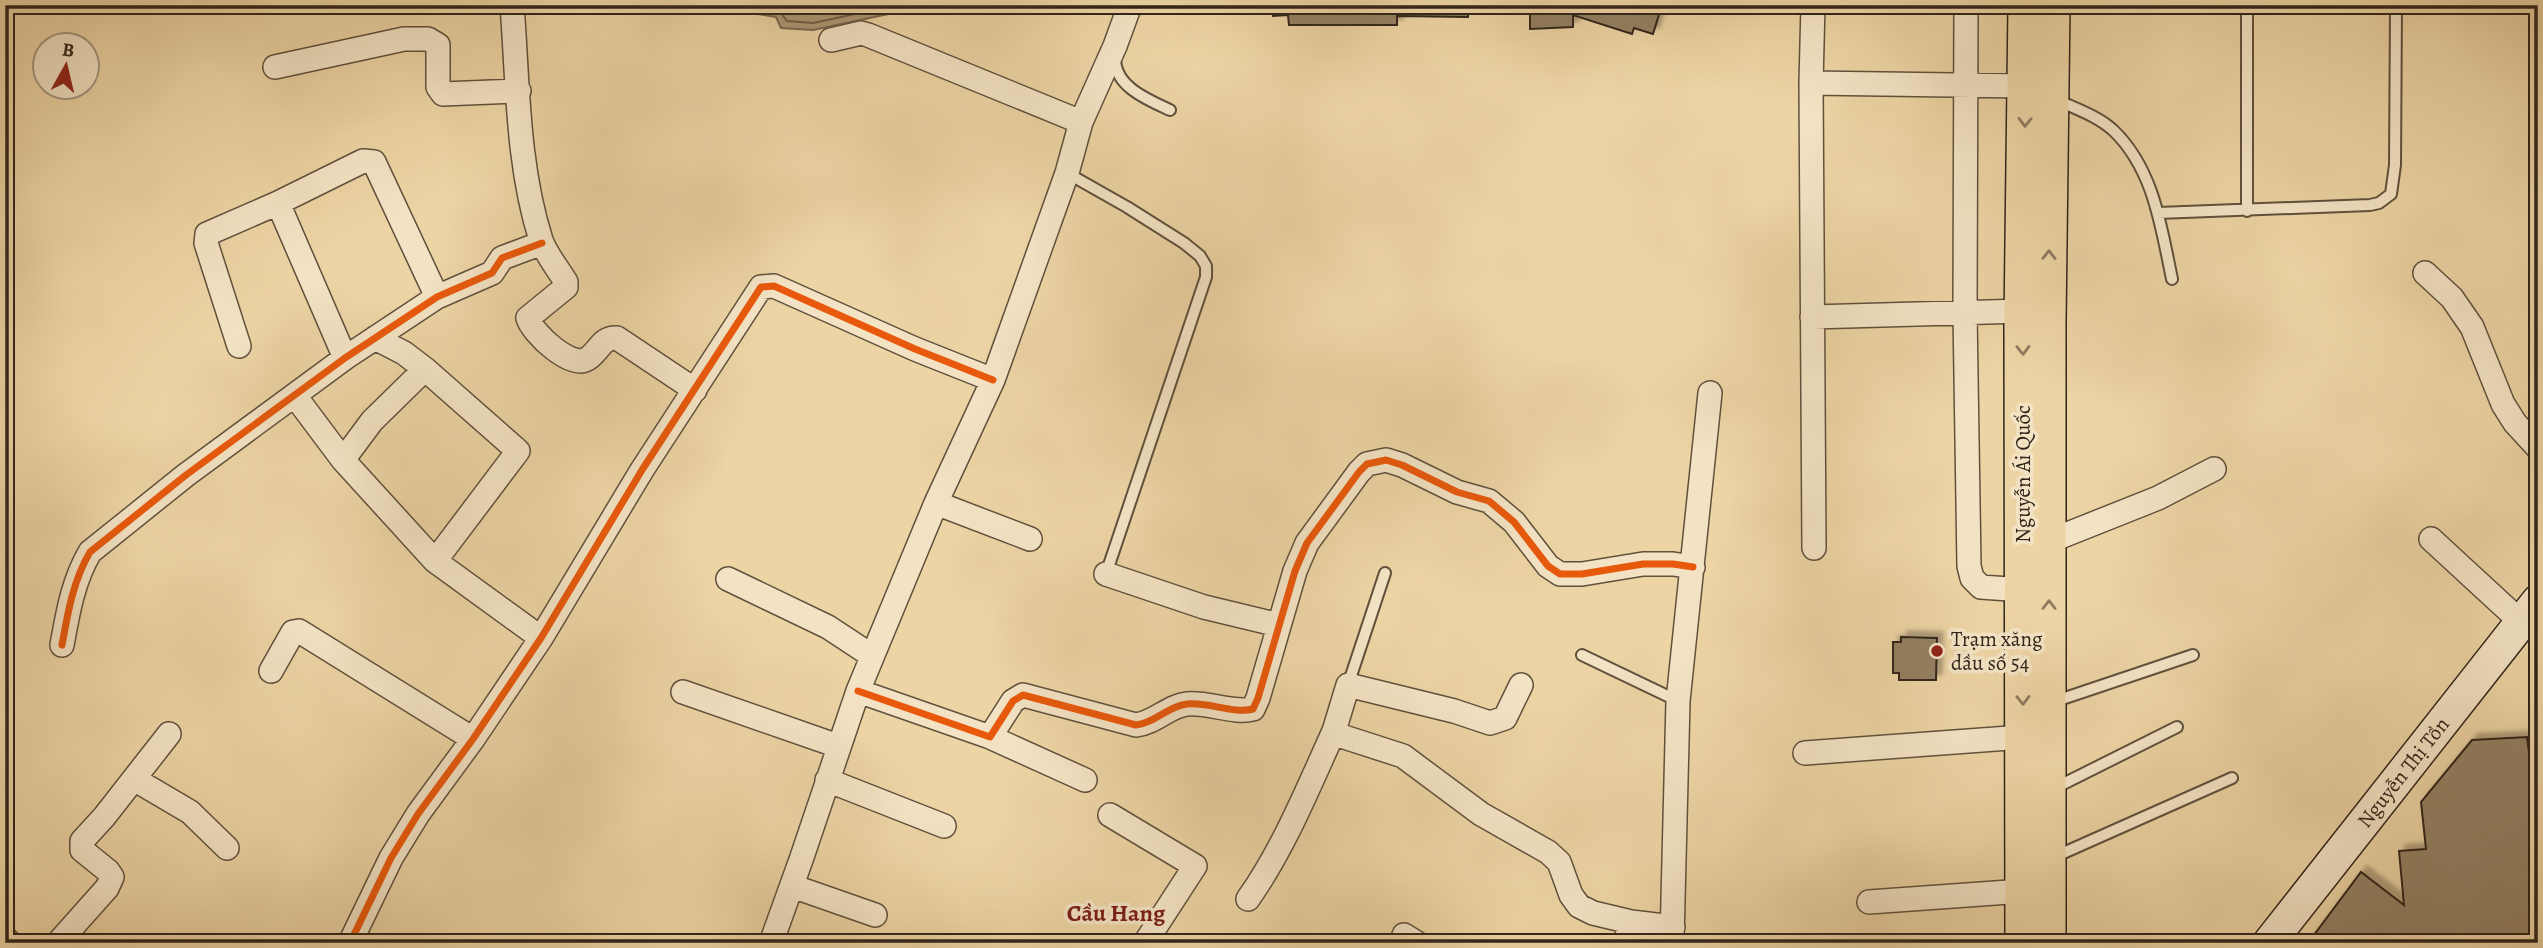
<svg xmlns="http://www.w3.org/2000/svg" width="2543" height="948" font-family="Alegreya,serif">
  <defs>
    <filter id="shadow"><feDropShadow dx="6" dy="-6" stdDeviation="2" flood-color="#0004"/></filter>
  </defs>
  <rect width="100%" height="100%" fill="#edd4a4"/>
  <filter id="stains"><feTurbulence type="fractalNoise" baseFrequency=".00286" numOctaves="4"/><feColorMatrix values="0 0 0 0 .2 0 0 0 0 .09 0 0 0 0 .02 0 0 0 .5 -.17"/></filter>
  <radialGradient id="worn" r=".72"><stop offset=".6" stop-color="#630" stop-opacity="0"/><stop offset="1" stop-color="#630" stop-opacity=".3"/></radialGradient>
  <path fill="#ad9875" stroke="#7b6a51" stroke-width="2" d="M753 5H931L813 30 781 28 776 17 758 14Z"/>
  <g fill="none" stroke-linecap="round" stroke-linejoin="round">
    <path stroke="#6f5e48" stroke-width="2" d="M761 5 779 11 787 21 813 23 897 5
      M786 5 793 12 812 14 854 5"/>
  </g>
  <path fill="#938062" stroke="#31251b" stroke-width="2" filter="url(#shadow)" d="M1273 5H1468V17L1397 16V25H1289L1288 15 1273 16Z
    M1545 5H1654L1661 8 1653 34 1634 28 1632 34 1573 15V27L1530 29V14L1563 12Z
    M1901 637 1937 638 1936 680H1899V673H1893V642H1901Z
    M2527 737 2538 821V943H2308L2361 872 2404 905 2399 851 2426 849 2421 802 2472 740Z"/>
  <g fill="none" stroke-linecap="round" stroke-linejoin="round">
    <g stroke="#60513d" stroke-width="14">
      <path id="lane" d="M1115 60C1116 87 1148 100 1170 110
        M2057 100C2076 109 2098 116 2114 131 2154 170 2161 227 2172 279
        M1067 173 1127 207 1184 243 1200 256 1206 266V277L1106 574
        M2247 211V5
        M2158 213 2370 205 2379 203 2391 194 2395 165 2396 5
        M1582 655 1678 701
        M1348 685 1385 573
        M2053 702 2193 655
        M2055 788 2177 727
        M2052 858 2232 778
        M5 929 18 943"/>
    </g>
    <g stroke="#60513d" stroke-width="26">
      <path id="street" d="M512 5C518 83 517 165 541 240 546 254 558 269 566 282V287L528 318C532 333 571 369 587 359 599 352 601 337 617 338L695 390
        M1813 5 1811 83 1814 548
        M1966 5 1965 313 1969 566 1972 578 1981 587 2023 590
        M831 40 861 33 868 35 1081 122
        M275 67 404 39H428L438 45V87L443 94 519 91
        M1811 83 2025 86
        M278 203 345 358
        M2425 273 2452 298 2472 327 2503 404 2515 423 2538 448
        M1812 317 2023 311
        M375 338 404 353 425 369 518 451 435 561
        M239 346 206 243 207 234 278 203 363 161 374 162 437 297
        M425 369 372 421 343 460 435 561 541 638
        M295 396 343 460
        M936 503 1030 539
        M2431 539 2521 622
        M2050 541 2158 498 2214 469
        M1106 574 1204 607 1279 625
        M728 579 828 627 872 656
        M62 645C68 612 73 581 90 552L186 475 345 358 437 297 492 273 502 258 542 243
        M271 671 293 632 299 631 473 739
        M1521 685 1505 718 1490 723 1454 711 1348 685 1334 731 1338 735 1403 756 1481 814 1548 852 1559 862 1571 895 1579 906 1593 913 1631 922 1673 927
        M858 691 990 737 1013 701 1023 695 1136 725C1155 723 1168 706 1187 704 1209 702 1234 714 1253 709L1258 698 1295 571 1307 543 1359 472 1367 464 1386 460 1402 465 1457 492 1489 501 1514 522 1548 566 1560 574H1582L1643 564H1673L1693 567
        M683 692 838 746
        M990 737 1085 780
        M1805 753 2023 737
        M134 779 190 812 227 848
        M827 780 944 826
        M1110 815 1195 866 1145 943
        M792 886 875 915
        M1248 899C1284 848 1308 788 1334 731
        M1869 902 2023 891
        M1404 935 1417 943
        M1672 940 1678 701 1710 393
        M58 943 107 888 112 877 108 871 82 850V841L104 817 169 734
        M350 943 391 858 418 814 473 739 541 638 642 470 761 287 774 286 915 349 993 380
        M771 943 802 857 858 691 936 503 993 380 1067 173 1081 122 1115 46 1130 5
        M1625 943 1631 922"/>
    </g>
    <g stroke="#31251b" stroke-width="35">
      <g id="secondary">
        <path id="s1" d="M2269 943 2538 601"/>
      </g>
    </g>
    <g stroke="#31251b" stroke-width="38">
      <path id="primary" d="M2023 943 2022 322 2026 5
        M2048 943V322L2052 5"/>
    </g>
    <use href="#lane" stroke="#f3e3c4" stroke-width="10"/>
    <use href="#street" stroke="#f3e3c4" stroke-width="23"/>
    <use href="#secondary" stroke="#f3e3c4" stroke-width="32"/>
    <use href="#primary" stroke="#edd4a4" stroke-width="35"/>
    <g stroke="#f3e3c4" stroke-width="11">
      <path id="cycleway" d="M62 645C68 612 73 581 90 552L186 475 345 358 437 297 492 273 502 258 542 243
        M858 691 990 737 1013 701 1023 695 1136 725C1155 723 1168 706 1187 704 1209 702 1234 714 1253 709L1258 698 1295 571 1307 543 1359 472 1367 464 1386 460 1402 465 1457 492 1489 501 1514 522 1548 566 1560 574H1582L1643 564H1673L1693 567
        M350 943 391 858 418 814 473 739 541 638 642 470 761 287 774 286 915 349 993 380"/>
    </g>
    <use href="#cycleway" stroke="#e8590c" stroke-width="7"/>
  </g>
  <defs><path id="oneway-chevron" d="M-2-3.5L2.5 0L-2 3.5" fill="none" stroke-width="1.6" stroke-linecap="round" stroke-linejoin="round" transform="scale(1.75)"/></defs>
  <g stroke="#8f7c60">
    <use href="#oneway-chevron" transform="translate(2025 122) rotate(91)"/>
    <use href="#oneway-chevron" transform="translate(2049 255) rotate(-89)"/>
    <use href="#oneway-chevron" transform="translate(2023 350) rotate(89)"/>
    <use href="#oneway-chevron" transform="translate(2049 605) rotate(-90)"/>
    <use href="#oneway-chevron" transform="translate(2023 700) rotate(89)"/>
  </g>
  <circle fill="#8f2418" stroke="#f3e3c4" stroke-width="2.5" cx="1937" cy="651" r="7"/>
  <g text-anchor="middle" stroke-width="7" stroke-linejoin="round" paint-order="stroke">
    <g font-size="21" fill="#31251b" stroke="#f3e3c4">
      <text transform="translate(2023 474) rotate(-90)" y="7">Nguyễn Ái Quốc</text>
      <text dy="7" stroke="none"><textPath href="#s1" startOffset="217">Nguyễn Thị Tồn</textPath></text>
    </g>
    <g font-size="21" fill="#31251b" stroke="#f3e3c4" text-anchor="start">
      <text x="1951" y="646">Trạm xăng<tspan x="1951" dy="24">dầu số 54</tspan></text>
    </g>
    <g font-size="24" font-weight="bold" fill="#7a1f14" stroke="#f3e3c4">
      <text x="1116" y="921">Cầu Hang</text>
    </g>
  </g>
  <rect width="2543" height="948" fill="none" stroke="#edd4a4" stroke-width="28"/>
  <rect x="7" y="7" width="2529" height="934" fill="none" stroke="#31251b" stroke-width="3.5"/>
  <rect x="14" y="14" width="2515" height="920" fill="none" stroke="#31251b" stroke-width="2"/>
  <g transform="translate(66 66) rotate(8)"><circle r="33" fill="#f3e3c4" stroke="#a59780" stroke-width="2"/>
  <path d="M0-5L12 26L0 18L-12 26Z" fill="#8f2418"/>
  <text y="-10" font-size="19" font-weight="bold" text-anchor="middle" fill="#31251b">B</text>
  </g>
  <rect width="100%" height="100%" filter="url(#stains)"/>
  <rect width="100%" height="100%" fill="url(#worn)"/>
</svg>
